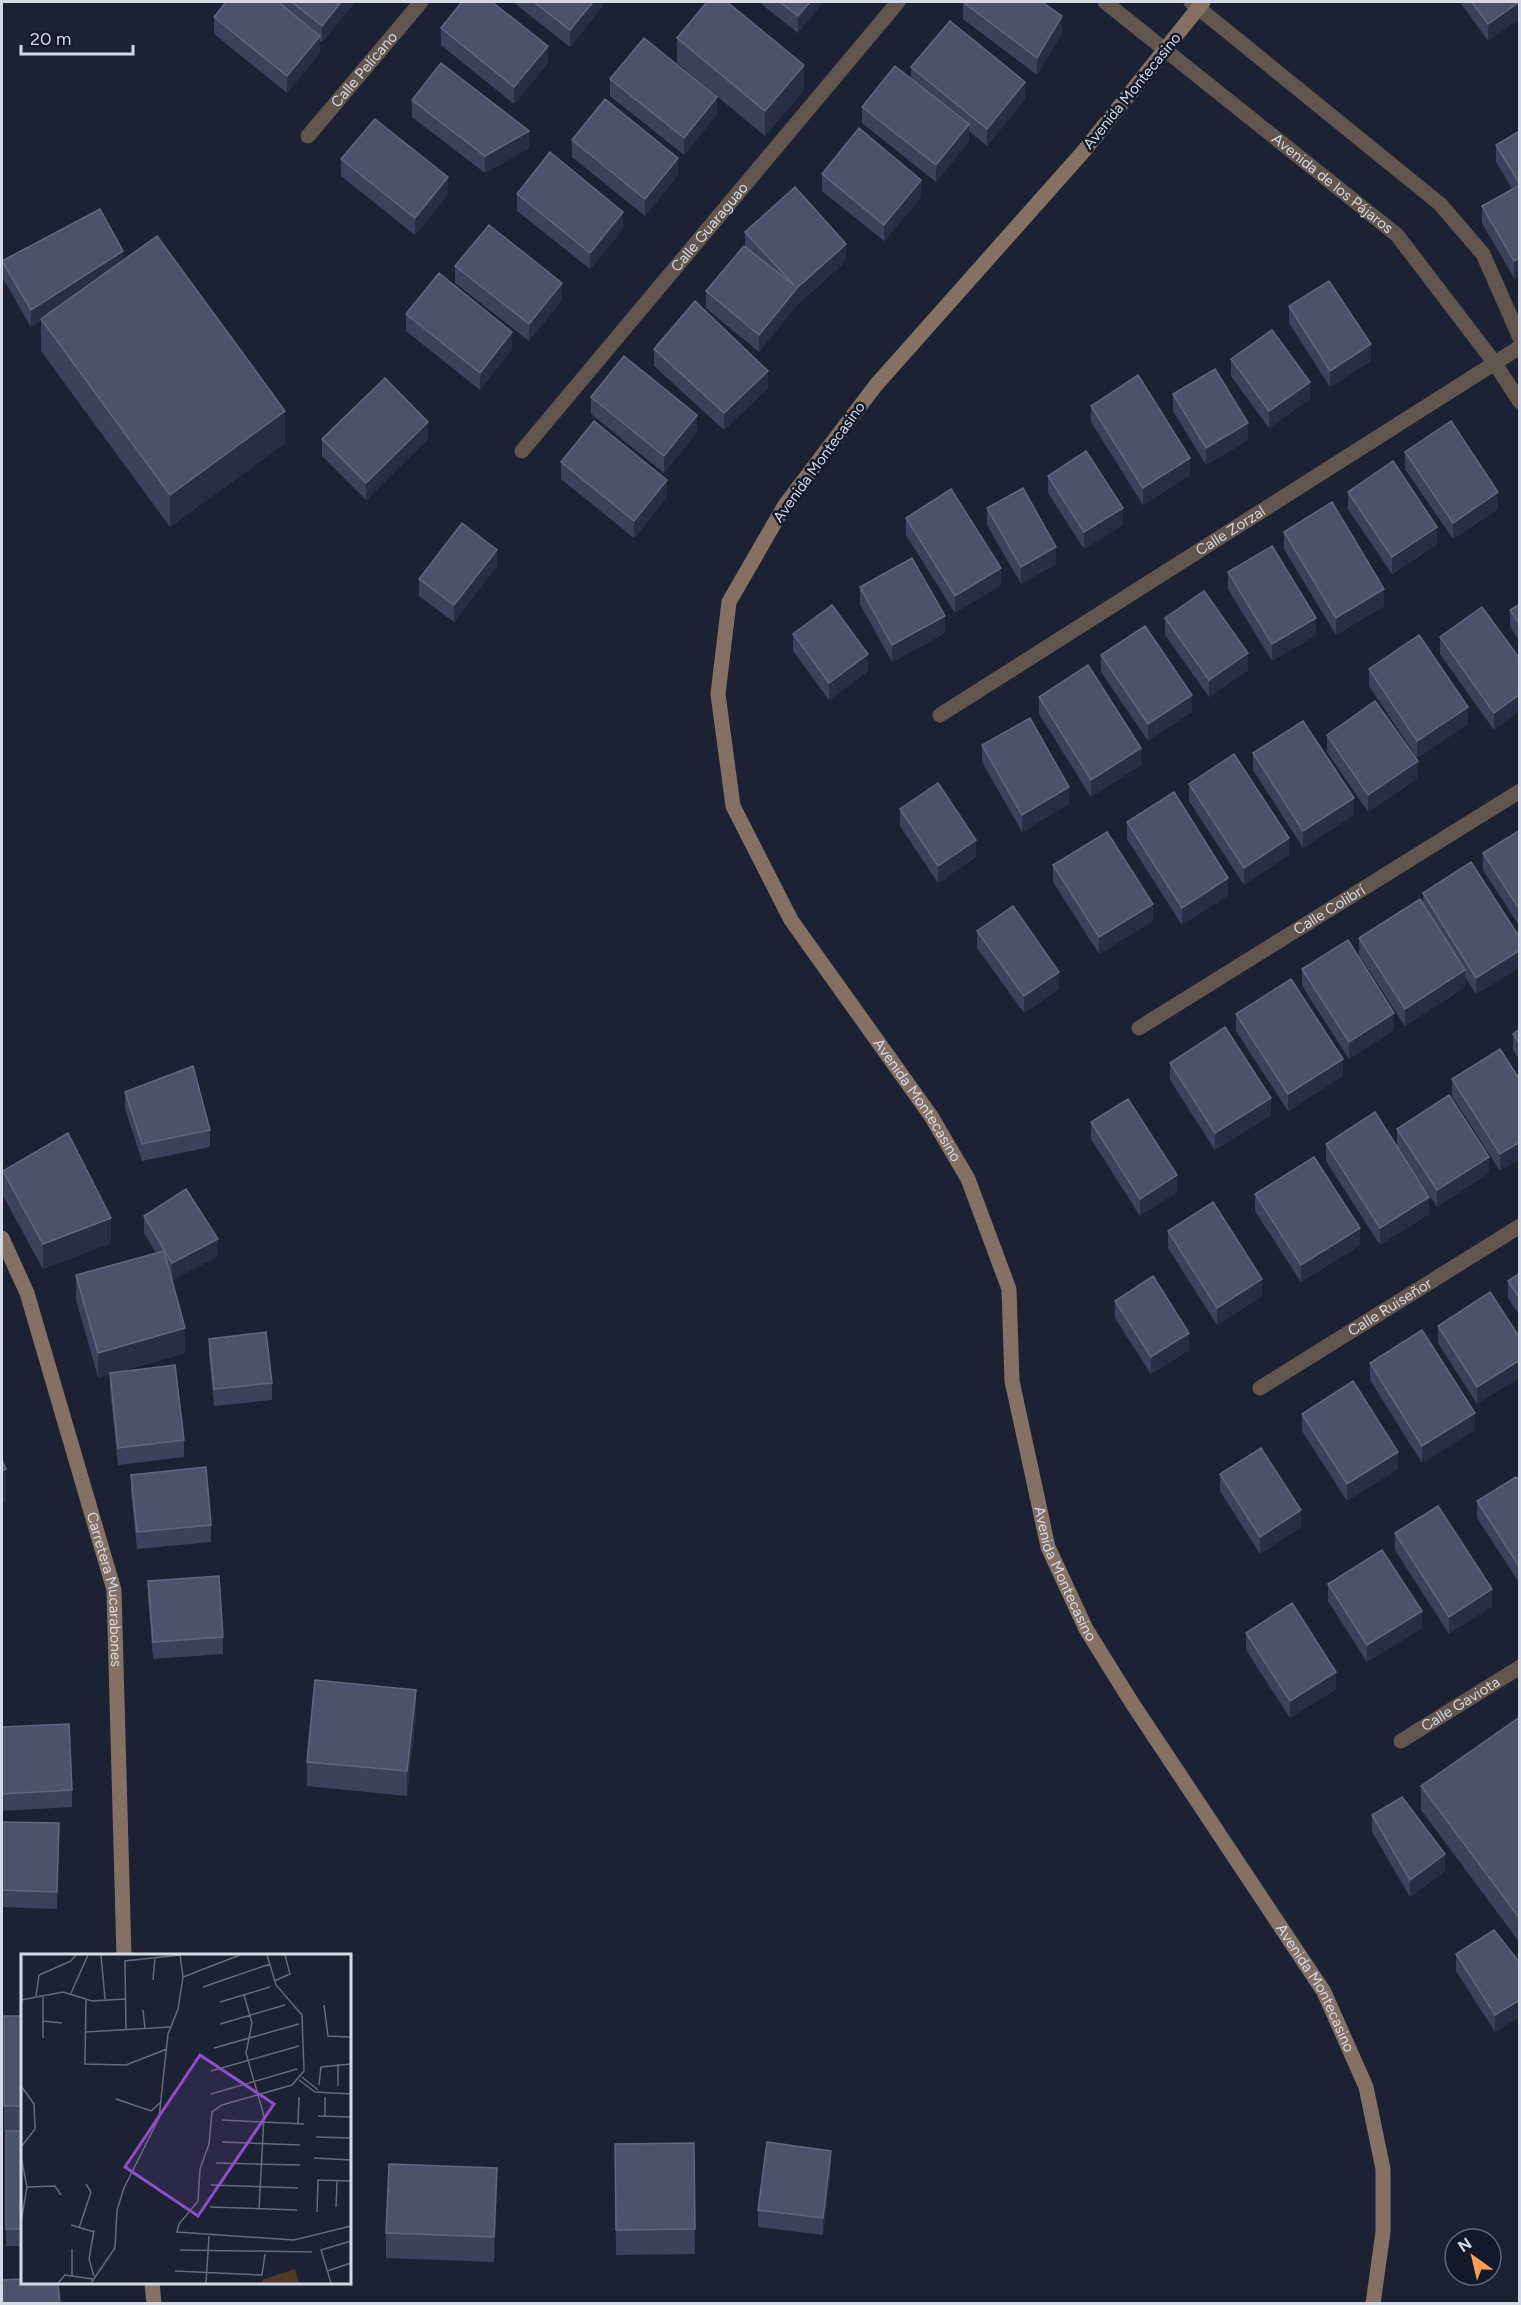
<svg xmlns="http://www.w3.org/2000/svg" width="1521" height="2305" font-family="Figtree,sans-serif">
  <rect width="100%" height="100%" fill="#1c2234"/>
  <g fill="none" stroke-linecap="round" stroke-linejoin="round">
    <g stroke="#61554d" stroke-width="15">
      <path id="s1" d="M1105 2 1397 235 1494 362 1520 402"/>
      <path d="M1191 2 1440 204 1483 254 1520 338"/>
      <path id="s2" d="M308 136 421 2"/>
      <path id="s3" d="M522 451 898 2"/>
      <path id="s4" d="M940 715 1520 347"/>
      <path id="s5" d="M1139 1028 1520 791"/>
      <path id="s6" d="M1260 1388 1520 1226"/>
      <path id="s7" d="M1401 1741 1520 1667"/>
    </g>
    <g stroke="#847164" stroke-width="15">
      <path id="s8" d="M1203 2 1083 152 876 385 785 505 729 602 718 694 733 806 791 920 931 1116 968 1179 1009 1289 1012 1381 1048 1547 1086 1629 1132 1703 1324 1992 1366 2087 1383 2169V2232L1373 2304"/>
      <path id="s9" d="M2 1238 27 1293 114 1590 124 1956"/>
      <path d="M152 2282 154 2304"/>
    </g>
  </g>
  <path fill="#3b435b" d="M226 2H355L322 42 320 41V53L287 93 214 34V17Z
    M513 2H603V6L570 47Z
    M759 2H823L798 33Z
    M963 2 1062 33 1037 75 963 19Z
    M1460 2H1520V18L1488 41Z
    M441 28 548 63 514 104 441 45Z
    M677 38 804 90 765 136 677 63Z
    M911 67 1025 99 987 146 969 131V141L936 182 862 123V107L911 79Z
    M610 79 717 114 684 155 610 96Z
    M412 100 529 148 485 173 412 117Z
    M1520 134V275L1514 278 1482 223V206L1512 189 1496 162V145Z
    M572 140 678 175 645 216 572 157Z
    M341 159 448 194 415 235 341 176Z
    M822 174 921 197 884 241 822 191Z
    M517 194 623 229 590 269 517 211Z
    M745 232 846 261 797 305 759 352 706 308V291L745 247Z
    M123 260 285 443 170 527 41 351V321L31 327 2 277V261Z
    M455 266 562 300 529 341 455 283Z
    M1289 306 1371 361 1330 387 1289 323Z
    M406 314 512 349 480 390 406 331Z
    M654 349 768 388 724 430 654 366Z
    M1231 359 1310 399 1269 428 1231 376Z
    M1173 394 1248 440 1206 465 1173 411Z
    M591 397 697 432 664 473 591 414Z
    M1091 406 1190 475 1143 505 1091 422Z
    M322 439H428L366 500 322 456Z
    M1405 452 1498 509 1453 539 1405 469Z
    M561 462 667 497 634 538 561 479Z
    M1048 476 1123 525 1084 549 1048 493Z
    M1348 492 1437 544 1392 574 1348 509Z
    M987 508 1056 564 1021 584 987 525Z
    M906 518 1001 585 955 613 906 535Z
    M1284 532 1384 606 1336 635 1284 549Z
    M497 566 454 622 419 596V579Z
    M1228 572 1316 635 1272 661 1228 589Z
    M860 587 945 633 892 662 860 604Z
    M1520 604V642L1510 627V610Z
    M1165 618 1248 670 1209 697 1165 635Z
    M793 634 868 671 829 700 793 651Z
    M1440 637 1520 659 1494 730 1440 654Z
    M1101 655 1192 712 1148 741 1101 672Z
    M1369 669 1468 724 1417 758 1369 686Z
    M1039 697 1141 765 1091 797 1039 714Z
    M1327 735 1418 778 1368 812 1327 752Z
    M982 745 1069 804 1022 832 982 762Z
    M1253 753 1354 815 1303 848 1253 770Z
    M1189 784 1289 855 1244 885 1189 801Z
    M900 809 976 857 938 883 900 826Z
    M1127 822 1228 895 1182 925 1127 839Z
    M1520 830V927L1483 870V853Z
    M1053 865 1153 921 1099 954 1053 882Z
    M1423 893 1520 938V967L1476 994 1465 977V987L1405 1026 1359 955V938L1423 903Z
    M977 931 1059 989 1024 1013 977 948Z
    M1302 969 1394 1030 1349 1059 1302 986Z
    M1236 1014 1343 1076 1288 1111 1236 1031Z
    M1520 1029V1061L1513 1050V1034Z
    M1170 1063 1271 1115 1215 1150 1170 1080Z
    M1452 1079 1520 1080 1500 1171 1452 1096Z
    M125 1092 210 1130V1147L142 1161 125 1109Z
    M1091 1122 1177 1192 1140 1216 1091 1139Z
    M1397 1129 1489 1173 1437 1207 1397 1146Z
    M1326 1144 1429 1214 1380 1245 1326 1161Z
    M3 1171 111 1243 43 1269 3 1196Z
    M1255 1194 1360 1245 1301 1282 1255 1211Z
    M144 1216 218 1256 172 1280 185 1353 118 1372 184 1440V1457L118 1465 110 1390V1374L98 1377 76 1300V1275L156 1253 144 1233Z
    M1168 1231 1262 1296 1217 1325 1168 1248Z
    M1520 1273V1316L1508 1298V1281Z
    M1115 1301 1189 1350 1151 1374 1115 1318Z
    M1438 1326 1520 1338V1377L1477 1404 1438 1343Z
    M209 1339 272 1383V1400L214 1406 209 1356Z
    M1370 1363 1475 1430 1422 1463 1370 1380Z
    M1302 1414 1398 1469 1347 1501 1302 1431Z
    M1220 1474 1301 1527 1260 1554 1220 1491Z
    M131 1475 211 1525V1542L137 1549 131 1492Z
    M1520 1481V1584L1477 1518V1501Z
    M1395 1533 1492 1606 1449 1634 1395 1550Z
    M148 1581 223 1637V1654L153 1659 148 1598Z
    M1328 1584 1422 1628 1367 1662 1328 1601Z
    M1246 1633 1336 1689 1290 1718 1246 1650Z
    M416 1715 407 1796 307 1786V1762Z
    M1520 1717V1943L1421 1810V1786Z
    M2 1727 72 1790V1807L2 1811Z
    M1372 1815 1445 1871 1410 1897 1372 1832Z
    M2 1822 59 1823 57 1909 2 1907Z
    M1456 1954 1520 1963 1495 2032 1456 1971Z
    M4 2016H22V2131H4Z
    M6 2131H22V2246H6Z
    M694 2143 695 2254 616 2255 615 2144Z
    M831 2168 823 2235 758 2227V2210Z
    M497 2193 494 2262 386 2258V2233Z"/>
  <path fill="#272f45" d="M341 2H355L322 42V26Z
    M593 2H603V6L570 47V30Z
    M810 2H823L798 33V16Z
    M1520 2V18L1488 41V24Z
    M1062 16V33L1037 75V58Z
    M320 36V53L287 93V76Z
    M548 46V63L514 104V87Z
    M804 65V90L765 136V111Z
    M1025 82V99L987 146V129Z
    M717 97V114L684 155V138Z
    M969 124V141L936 182V165Z
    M529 131V148L485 173V156Z
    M678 158V175L645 216V199Z
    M448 177V194L415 235V218Z
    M921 180V197L884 241V225Z
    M623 212V229L590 269V253Z
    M846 244V261L797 305 759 352V335L797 288Z
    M123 251V268L31 327V310Z
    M1520 258V275L1514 278V261Z
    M562 283V300L529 341V324Z
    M512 332V349L480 390V373Z
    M1371 344V361L1330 387V371Z
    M768 371V388L724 430V413Z
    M1310 382V399L1269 428V411Z
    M285 411V443L170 527V495Z
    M697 415V432L664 473V456Z
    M428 422V439L366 500V483Z
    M1248 423V440L1206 465V448Z
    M1190 458V475L1143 505V488Z
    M667 480V497L634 538V521Z
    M1498 492V509L1453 539V523Z
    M1123 508V525L1084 549V532Z
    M1437 527V544L1392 574V557Z
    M1056 547V564L1021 584V567Z
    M497 550V566L454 622V605Z
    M1001 568V585L955 613V596Z
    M1384 589V606L1336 635V618Z
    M945 616V633L892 662V645Z
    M1316 618V635L1272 661V644Z
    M1248 653V670L1209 697V680Z
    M868 654V671L829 700V683Z
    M1520 694V711L1494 730V713Z
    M1192 695V712L1148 741V724Z
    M1468 707V724L1417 758V741Z
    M1141 748V765L1091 797V780Z
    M1418 761V778L1368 812V795Z
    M1069 787V804L1022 832V815Z
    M1354 798V815L1303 848V831Z
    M1289 838V855L1244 885V868Z
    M976 840V857L938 883V866Z
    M1228 878V895L1182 925V908Z
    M1153 904V921L1099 954V937Z
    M1520 950V967L1476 994V978Z
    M1465 970V987L1405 1026V1009Z
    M1059 972V989L1024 1013V996Z
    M1394 1013V1030L1349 1059V1042Z
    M1343 1059V1076L1288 1111V1094Z
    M1271 1098V1115L1215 1150V1133Z
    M1520 1142V1159L1500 1171V1154Z
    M1489 1157V1173L1437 1207V1190Z
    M1177 1175V1192L1140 1216V1199Z
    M1429 1197V1214L1380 1245V1228Z
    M111 1218V1243L43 1269V1244Z
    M1360 1228V1245L1301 1282V1265Z
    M218 1239V1256L172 1280V1263Z
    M1262 1279V1296L1217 1325V1308Z
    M185 1328V1353L98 1377V1353Z
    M1189 1333V1350L1151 1374V1357Z
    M1520 1360V1377L1477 1404V1387Z
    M1475 1413V1430L1422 1463V1446Z
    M1398 1452V1469L1347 1501V1484Z
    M6 1469V1501L2 1503V1471Z
    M1301 1510V1527L1260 1554V1537Z
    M1492 1589V1606L1449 1634V1617Z
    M1422 1611V1628L1367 1662V1645Z
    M1336 1672V1689L1290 1718V1701Z
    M416 1690V1715L407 1796V1771Z
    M1445 1854V1871L1410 1897V1880Z
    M1520 2000V2017L1495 2032V2015Z
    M831 2151V2168L823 2235V2218Z
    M497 2168V2193L494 2262V2237Z"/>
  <path fill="#4b536a" stroke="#60687d" stroke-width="1.5" d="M226 2H278L320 36 287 76 214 17Z
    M292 2H341L322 26Z
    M462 2H492L548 46 514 87 441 28Z
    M534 2H593L570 30Z
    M707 2H727L804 65 765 111 677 38Z
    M780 2H810L798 16Z
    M963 2H1042L1062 16 1037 58Z
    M1472 2H1519L1488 24Z
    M950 21 1025 82 987 129 911 67Z
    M644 38 717 97 684 138 610 79Z
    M441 63 529 131 485 156 412 100Z
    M895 66 969 124 936 165 862 107Z
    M605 99 678 158 645 199 572 140Z
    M375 119 448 177 415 218 341 159Z
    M859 128 921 180 884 225 822 174Z
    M1518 132 1520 134V184L1496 145Z
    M550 152 623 212 590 253 517 194Z
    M1520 185V258L1514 261 1482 206Z
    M795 187 846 244 797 288 759 335 706 291 744 246 794 285 745 232Z
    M100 209 123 251 31 310 2 261Z
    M489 225 562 283 529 324 455 266Z
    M157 236 285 411 170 495 41 319Z
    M439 273 512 332 480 373 406 314Z
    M1329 281 1371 344 1330 371 1289 306Z
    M695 301 768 371 724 413 654 349Z
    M1272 330 1310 382 1269 411 1231 359Z
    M624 356 697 415 664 456 591 397Z
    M1215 369 1248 423 1206 448 1173 394Z
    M1138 375 1190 458 1143 488 1091 406Z
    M385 378 428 422 366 483 322 439Z
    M594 421 667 480 634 521 561 462Z
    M1451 421 1498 492 1453 523 1405 452Z
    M1086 451 1123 508 1084 532 1048 476Z
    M1393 461 1437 527 1392 557 1348 492Z
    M1023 488 1056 547 1021 567 987 508Z
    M951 489 1001 568 955 596 906 518Z
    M1332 502 1384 589 1336 618 1284 532Z
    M462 523 497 550 454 605 419 579Z
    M1272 546 1316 618 1272 644 1228 572Z
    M912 558 945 616 892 645 860 587Z
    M1204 591 1248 653 1209 680 1165 618Z
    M1520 604V625L1510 610Z
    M832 605 868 654 829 683 793 634Z
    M1482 607 1520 659V694L1494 713 1440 637Z
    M1145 626 1192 695 1148 724 1101 655Z
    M1419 635 1468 707 1417 741 1369 669Z
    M1088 665 1141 748 1091 780 1039 697Z
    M1375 701 1418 761 1368 795 1327 735Z
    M1030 718 1069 787 1022 815 982 745Z
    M1303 721 1354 798 1303 831 1253 753Z
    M1234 754 1289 838 1244 868 1189 784Z
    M938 783 976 840 938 866 900 809Z
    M1174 792 1228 878 1182 908 1127 822Z
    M1520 830V910L1483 853Z
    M1107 832 1153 904 1099 937 1053 865Z
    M1471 862 1520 938V950L1476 978 1423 893Z
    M1420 899 1465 970 1405 1009 1359 938Z
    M1013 906 1059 972 1024 996 977 931Z
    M1348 940 1394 1013 1349 1042 1302 969Z
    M1291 979 1343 1059 1288 1094 1236 1014Z
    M1225 1027 1271 1098 1215 1133 1170 1063Z
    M1520 1029V1044L1513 1034Z
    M1500 1049 1520 1080V1142L1500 1154 1452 1079Z
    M193 1066 210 1130 142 1144 125 1092Z
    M1449 1095 1489 1157 1437 1190 1397 1129Z
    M1128 1099 1177 1175 1140 1199 1091 1122Z
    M1375 1112 1429 1197 1380 1228 1326 1144Z
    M68 1133 111 1218 43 1244 3 1171Z
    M1314 1157 1360 1228 1301 1265 1255 1194Z
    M186 1189 218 1239 172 1263 144 1216Z
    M1213 1202 1262 1279 1217 1308 1168 1231Z
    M164 1251 185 1328 98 1353 76 1275Z
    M1520 1273V1299L1508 1281Z
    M1153 1276 1189 1333 1151 1357 1115 1301Z
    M1490 1292 1520 1338V1360L1477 1387 1438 1326Z
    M1422 1330 1475 1413 1422 1446 1370 1363Z
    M266 1332 272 1383 214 1389 209 1339Z
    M175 1365 184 1440 118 1448 110 1373Z
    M1353 1381 1398 1452 1347 1484 1302 1414Z
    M1261 1448 1301 1510 1260 1537 1220 1474Z
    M2 1460 6 1469 2 1471Z
    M206 1467 211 1525 137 1532 131 1475Z
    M1516 1477 1520 1481V1568L1477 1501Z
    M1438 1506 1492 1589 1449 1617 1395 1533Z
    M1382 1550 1422 1611 1367 1645 1328 1584Z
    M219 1576 223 1637 153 1642 148 1581Z
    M1292 1603 1336 1672 1290 1701 1246 1633Z
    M315 1680 416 1690 407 1771 307 1762Z
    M1520 1717V1919L1421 1786Z
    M69 1724 72 1790 2 1794V1727Z
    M1402 1797 1445 1854 1410 1880 1372 1815Z
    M2 1822 59 1823 57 1892 2 1890Z
    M1494 1930 1520 1963V2000L1495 2015 1456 1954Z
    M4 2016H22V2106H4Z
    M6 2131H22V2229H6Z
    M767 2142 831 2151 823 2218 758 2210Z
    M694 2143 695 2229 616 2230 615 2144Z
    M389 2164 497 2168 494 2237 386 2233Z
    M22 2279V2283H58L60 2304H2V2280Z"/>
  <g text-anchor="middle" stroke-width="5" stroke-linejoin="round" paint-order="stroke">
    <g font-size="15" fill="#d4d9e5" stroke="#13192a">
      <text dy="5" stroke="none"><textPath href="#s2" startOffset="87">Calle Pelícano</textPath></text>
      <text transform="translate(1132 91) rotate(-51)" y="5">Avenida Montecasino</text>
      <text dy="5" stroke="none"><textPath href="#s1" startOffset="291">Avenida de los Pájaros</textPath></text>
      <text dy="5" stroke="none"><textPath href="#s3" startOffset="292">Calle Guaraguao</textPath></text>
      <text transform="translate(819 462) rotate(-54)" y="5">Avenida Montecasino</text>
      <text dy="5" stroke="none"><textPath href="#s4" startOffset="344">Calle Zorzal</textPath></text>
      <text dy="5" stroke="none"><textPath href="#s5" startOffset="224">Calle Colibrí</textPath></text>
      <text dy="5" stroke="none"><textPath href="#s8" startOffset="1320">Avenida Montecasino</textPath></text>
      <text dy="5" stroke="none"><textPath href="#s6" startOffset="153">Calle Ruiseñor</textPath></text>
      <text dy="5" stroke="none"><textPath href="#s8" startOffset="1824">Avenida Montecasino</textPath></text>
      <text dy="5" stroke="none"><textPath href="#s9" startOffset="368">Carretera Mucarabones</textPath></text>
      <text dy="5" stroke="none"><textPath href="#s7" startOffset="70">Calle Gaviota</textPath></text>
      <text dy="5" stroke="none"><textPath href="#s8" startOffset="2310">Avenida Montecasino</textPath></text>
    </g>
  </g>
  <g transform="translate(21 1954)">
    <rect width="330" height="330" fill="#1c2234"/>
    <path d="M274 315 278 329H242L241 326Z" fill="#513929"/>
    <path fill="none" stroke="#666b7b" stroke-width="1.5" d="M80 1 84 45M159 1 162 23M246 1 255 31 281 61 283 117 271 131 201 151 191 158 188 190 179 215 177 247 158 270 156 278 273 286 330 272M132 26 134 3M253 27 269 20 264 1M182 33 249 10M50 39 67 1M223 41 231 69 225 99 243 162 238 255M15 42 18 21 50 7 55 1M0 46 42 38 71 47 104 45M65 46 64 110 105 111 146 95M199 48 249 33M303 51 307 82 330 83M122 56 124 75M22 67 41 69M199 70 264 51M105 77 104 7 159 1M64 78 149 73M22 84V41M193 94 278 70M190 117 278 92M281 123 297 136M278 126 294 138 330 140M298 131 300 113 330 110M0 132 13 150 14 175 0 193M317 132V110M190 140 276 115M95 145 130 157 140 148M297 162 330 163M304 162V143M201 166 283 170M277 169 278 143M295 183 330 184M201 188 279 191M0 203 6 233 0 268M293 204 330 206M195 209 279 211M296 226 330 227M190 231 277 234M6 233 34 232 40 241M189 253 276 256M315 253 316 227M296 258 297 226M50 271 73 278M58 274 70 238 65 230M73 276 68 305 73 322M51 295V323M159 296 291 298M154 317 241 321 244 300M306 317 330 309M37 329 44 321 72 325M70 329 94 294 96 256 103 234 138 164 147 80 157 55 162 23 219 1M185 329 188 282M310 329 300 296 330 287"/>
    <path fill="#8d4fc7" fill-opacity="0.15" stroke="#8d4fc7" stroke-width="3" d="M179 101 253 150 177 262 104 213Z"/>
    <rect width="330" height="330" fill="none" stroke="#d4d9e5" stroke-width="3"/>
  </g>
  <rect width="1521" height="2305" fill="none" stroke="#d4d9e5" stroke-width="6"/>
  <g transform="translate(1473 2257) rotate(326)"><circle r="28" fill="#13192a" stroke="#606675" stroke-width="1.5"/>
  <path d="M0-4.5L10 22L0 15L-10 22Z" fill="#fd9c56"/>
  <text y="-9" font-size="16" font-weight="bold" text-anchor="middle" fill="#d4d9e5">N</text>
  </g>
  <path d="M21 45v9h112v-9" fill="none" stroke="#d4d9e5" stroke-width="3"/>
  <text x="30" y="45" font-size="18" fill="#d4d9e5" stroke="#13192a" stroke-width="4.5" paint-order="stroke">20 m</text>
</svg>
